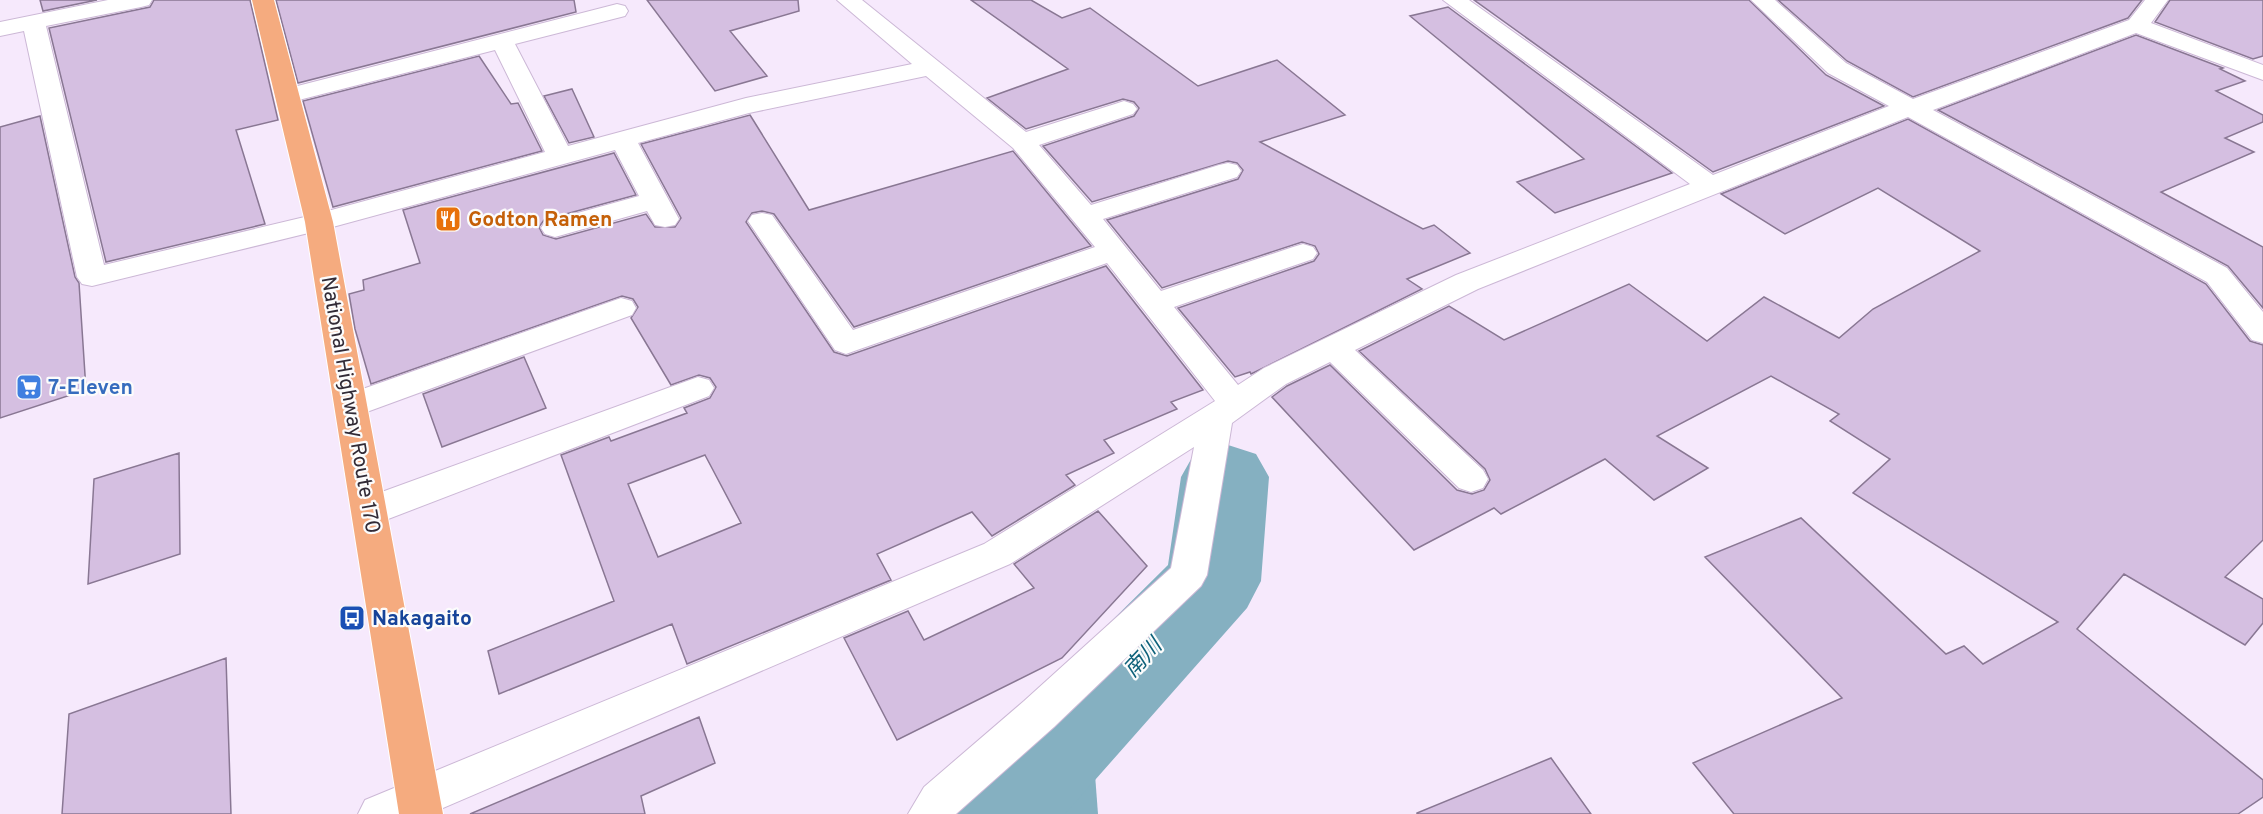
<svg xmlns="http://www.w3.org/2000/svg" width="2263" height="814" font-family="Overpass,'Noto Sans JP',sans-serif">
  <rect width="100%" height="100%" fill="#f6e9fc"/>
  <path fill="#85b0c1" d="M1042 735 1093 748 1098 814H972Z"/>
  <g fill="none" stroke-linecap="round" stroke-linejoin="round">
    <path fill="#85b0c1" fill-rule="evenodd" d="M1225 444 1256 454 1269 477 1261 581 1247 608 1065 814H951L977 754 1168 565 1181 477 1194 454Z"/>
  </g>
  <path fill="#d5bfe1" stroke="#897793" stroke-width="1.5" fill-rule="evenodd" d="M40 0H97L43 11Z
    M154 0H250L278 120 236 130 265 224 106 262 49 28 150 7Z
    M276 0H574L576 12 298 83Z
    M647 0H798L799 11 730 31 767 76 715 91Z
    M971 0H1031L1062 18 1090 8 1198 86 1277 60 1345 115 1260 142 1423 229 1434 225 1470 253 1407 279 1422 289 1251 374 1250 372 1235 377 1178 308 1314 261 1319 254 1315 246 1302 242 1162 288 1107 220 1238 179 1243 170 1237 163 1228 161 1092 202 1043 146 1134 116 1139 108 1134 102 1123 99 1026 129 987 98 1068 69Z
    M1474 0H1749L1826 75 1884 106 1713 172Z
    M1778 0H2142L2128 18 1913 97 1847 61Z
    M2170 0H2263V56L2253 59 2155 22Z
    M1448 7 1672 173 1555 213 1517 182 1584 159 1410 16Z
    M2136 35 2223 68 2220 69 2245 81 2216 91 2263 115V122L2225 138 2254 152 2161 192 2263 247V308L2228 266 1938 110Z
    M479 56 511 104 518 103 542 151 333 207 303 101Z
    M572 89 594 137 569 143 544 96Z
    M750 115 809 210 1013 151 1091 246 854 327 774 214 762 211 752 213 746 222 834 352 847 356 1106 266 1203 390 1171 402 1177 409 1104 440 1114 453 1066 475 1075 485 992 536 972 512 877 554 891 580 687 664 672 624 499 694 488 651 614 601 561 455 609 437 611 441 687 413 684 408 710 398 716 387 710 378 699 375 671 385 631 318 638 307 633 299 622 296 371 384 355 329 349 294 364 290 363 280 420 263 403 210 614 153 636 195 544 220 539 227 543 235 556 239 646 214 655 227H675L681 218 641 144ZM705 455 741 523 658 557 628 484Z
    M40 116 75 277 79 283 86 390 0 418V127Z
    M1908 119 2206 284 2250 341 2263 345V540L2225 577 2263 599V623L2245 645 2124 574 2077 629 2263 780V797L2238 814H1734L1693 763 1842 698 1705 557 1801 518 1946 654 1964 646 1983 664 2058 622 1853 493 1890 459 1830 421 1839 414 1771 376 1657 436 1708 468 1654 500 1605 459 1501 514 1494 508 1414 550 1272 397 1287 386 1330 365 1457 490 1472 494 1484 490 1490 480 1485 469 1359 351 1449 306 1504 340 1629 284 1707 341 1764 297 1839 338 1873 309 1980 251 1878 188 1785 234 1721 194Z
    M524 357 546 408 442 447 423 394Z
    M179 453 180 554 88 584 94 479Z
    M1098 511 1147 566 1062 658 897 740 844 638 908 611 924 640 1034 588 1014 564Z
    M226 658 231 814H62L69 714Z
    M699 717 715 763 641 796 645 814H470Z
    M1551 758 1591 814H1417V813Z"/>
  <g fill="none" stroke-linecap="round" stroke-linejoin="round">
    <g stroke="#ccb8d6" stroke-width="2">
      <path id="minor" d="M108 0H152L149 5 141 7 46 26 104 265 313 215 545 152 495 50 287 103 278 101 275 96 278 91 617 4 625 6 628 11 625 16 515 44 568 146 746 98 912 64 837 0H862L1026 132 1115 104 1124 101 1133 104 1137 109 1133 114 1039 145 1091 205 1219 165 1228 163 1237 165 1241 171 1237 177 1103 219 1161 291 1293 247 1303 244 1313 247 1317 253 1313 259 1174 307 1238 385 1264 368 1456 275 1690 184 1443 0H1469L1713 175 1889 106 1828 73 1751 0H1775L1846 63 1913 99 2129 20 2145 0H2168L2151 23 2263 65V80L2136 33 1933 110 2227 268 2263 312V343L2252 340 2207 282 1908 117 1478 289 1355 350 1483 470 1488 479 1483 488 1471 492 1459 488 1330 362 1286 384 1232 423 1207 575 1201 586 1054 727 956 814H908L924 787 1024 701 1171 568 1194 447 1010 564 429 814H358L365 800 984 544 1215 401 1107 263 857 350 846 354 835 350 748 221 752 215 762 213 772 215 853 330 1095 247 1013 148 926 76 749 113 638 143 679 219 675 225 665 227 655 225 647 211 555 237 545 234 541 228 545 222 639 196 615 150 329 228 92 286 82 284 77 277 24 31 0 36V22Z
        M621 298 632 301 636 308 632 315 364 413 352 417 340 413 336 405 340 397Z
        M698 377 709 380 714 388 709 396 383 521 370 525 357 521 352 511 357 501Z"/>
    </g>
    <g stroke="#fff" stroke-width="2">
      <path id="highway" d="M252 0H274L333 222 443 814H399L305 222Z"/>
    </g>
    <use href="#minor" fill="#fff" fill-rule="evenodd"/>
    <use href="#highway" fill="#f5ab7f" fill-rule="evenodd"/>
  </g>
  <defs>
    <g id="restaurant-square" transform="scale(1.35)"><rect x="-9" y="-9" width="18" height="18" rx="4" fill="#e8710a" stroke="#fcfcfc"/><path d="M-5-6h1v4h1v-4h1v4h1v-4h1v5L-1.5 .5V6h-2V.5L-5-1ZM5-6V6H3V1.5H1.5Q1.5-4 5-6Z" fill="#fff"/></g>
    <g id="supermarket-square" transform="scale(1.35)"><rect x="-9" y="-9" width="18" height="18" rx="4" fill="#3f7fe0" stroke="#fcfcfc"/><path d="M-6-5.5h2.5l.6 2H6L4.5 2H-2.5L-4.4-4H-6ZM-1.5 3.2a1.3 1.3 0 1 0 .1 0ZM3 3.2a1.3 1.3 0 1 0 .1 0Z" fill="#fff"/></g>
    <g id="bus-square" transform="scale(1.35)"><rect x="-9" y="-9" width="18" height="18" rx="4" fill="#1a4fb4" stroke="#fcfcfc"/><path d="M-5-6H5V4H4V6H2V4H-2V6H-4V4H-5ZM-3.5-4V0h7V-4ZM-3.5 1.2v1.5H-2V1.2ZM2 1.2v1.5H3.5V1.2Z" fill="#fff"/></g>
  </defs>
  <g fill-rule="evenodd">
    <use href="#restaurant-square" x="448" y="219"/>
    <use href="#supermarket-square" x="29" y="387"/>
    <use href="#bus-square" x="352" y="618"/>
  </g>
  <g text-anchor="middle" stroke-width="4.5" stroke-linejoin="round" paint-order="stroke">
    <g font-size="21" font-weight="bold" fill="#c56008" stroke="#fcfcfc" text-anchor="start">
      <text x="468" y="226">Godton Ramen</text>
    </g>
    <g font-size="21" font-weight="bold" fill="#366cbe" stroke="#fcfcfc" text-anchor="start">
      <text x="48" y="394">7-Eleven</text>
    </g>
    <g font-size="21" fill="#322b36" stroke="#fcfcfc">
      <text transform="translate(351 405) rotate(80)" y="7">National Highway Route 170</text>
    </g>
    <g font-size="21" font-weight="bold" fill="#164399" stroke="#fcfcfc" text-anchor="start">
      <text x="372" y="625">Nakagaito</text>
    </g>
    <g font-size="22" font-style="italic" fill="#0e617a" stroke="#fcfcfc">
      <text transform="translate(1142 657) rotate(-47)" y="8">南川</text>
    </g>
  </g>
</svg>
